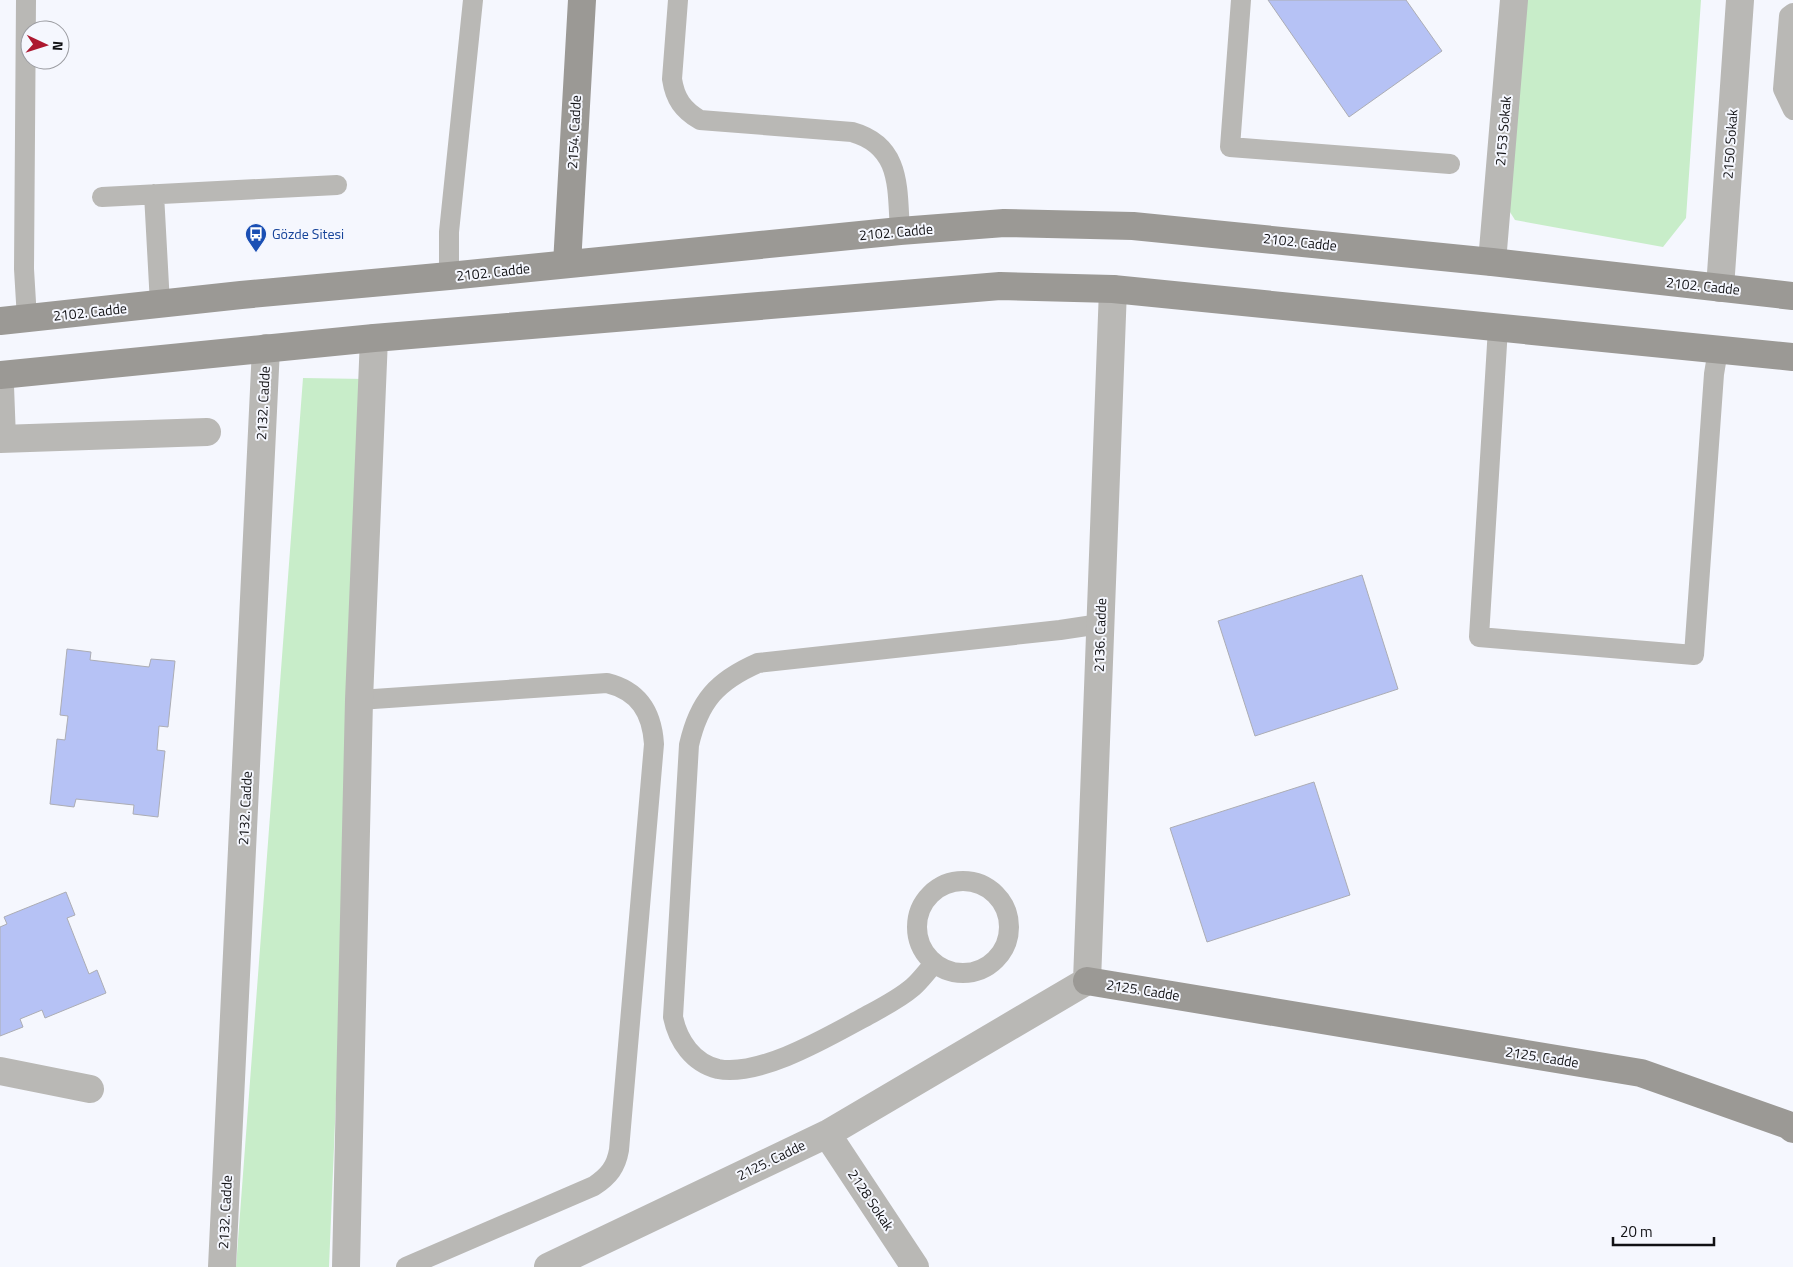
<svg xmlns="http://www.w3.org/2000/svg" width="1793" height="1267" font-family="'Titillium Web',sans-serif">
  <rect width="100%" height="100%" fill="#f5f7fe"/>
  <path fill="#c8edc9" d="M1520 0H1701L1686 218 1663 247 1515 220 1500 196Z
    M303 378 366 379 329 1267H236Z"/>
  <path fill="#b6c2f5" stroke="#acadb4" d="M1268 0H1406L1442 51 1349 117Z
    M1362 575 1398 689 1255 736 1218 621Z
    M67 649 91 652 90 660 149 667 151 659 175 661 168 727 159 726 157 750 165 751 158 817 133 814 134 805 76 799 74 807 50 804 57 739 65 740 68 716 60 715Z
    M1314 782 1350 895 1207 942 1170 828Z
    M66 892 75 915 67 918 89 974 97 970 106 993 45 1018 42 1010 20 1019 23 1027 0 1036V927L7 924 4 917Z"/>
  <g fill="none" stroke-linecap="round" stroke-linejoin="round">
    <path stroke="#b9b8b5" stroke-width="20" d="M26 0 24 269 27 319
      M678 0 672 79C675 99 683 110 700 120L852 132C902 146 897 189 900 231
      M1241 0 1230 147 1450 164
      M1793 13 1789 16 1783 89 1793 110
      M154 194 160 304
      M102 197 337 185
      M449 276V232L473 0
      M1498 328 1479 637 1694 655 1714 374 1718 350
      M359 700 607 683C639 691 652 712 654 744L619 1150C616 1167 609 1176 594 1186L406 1267
      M917 927a46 46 0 1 1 92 0a46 46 0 1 1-92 0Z
      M934 964C927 971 921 980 913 987 898 1000 879 1009 861 1019 826 1038 759 1077 718 1069 693 1063 678 1041 673 1017L689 745C699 701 717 681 758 663L1060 630 1100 624"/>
    <path stroke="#b9b8b5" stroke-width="28" d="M1492 262 1514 0
      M1720 288 1740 0
      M0 386 2 439
      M0 439 207 432
      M0 1071 90 1089
      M827 1134 915 1267
      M222 1267 266 348
      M346 1267 359 700 374 338
      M548 1267 827 1134 1087 981 1113 289"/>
    <path stroke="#9b9995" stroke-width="28" d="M567 264 582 0
      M0 321 241 295 449 276 900 231 1004 223 1133 226 1492 262 1793 296
      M0 375 374 338 1000 286 1113 289 1793 357
      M1087 981 1641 1073 1788 1125 1793 1129"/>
  </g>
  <defs>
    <g id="bus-pin" transform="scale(1.125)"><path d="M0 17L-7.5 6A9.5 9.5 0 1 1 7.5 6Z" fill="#1a4fb4" stroke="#f5f7fe"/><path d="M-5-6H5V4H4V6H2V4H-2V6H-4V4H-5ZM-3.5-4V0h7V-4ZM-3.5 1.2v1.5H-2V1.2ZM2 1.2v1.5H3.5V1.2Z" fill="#fff"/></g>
  </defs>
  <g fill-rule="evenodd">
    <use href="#bus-pin" x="256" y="234"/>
  </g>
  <g text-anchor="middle" stroke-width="4" stroke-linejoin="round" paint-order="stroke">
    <g font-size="14" fill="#111114" stroke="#f5f7fe">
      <text transform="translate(1503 131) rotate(-85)" y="5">2153 Sokak</text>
      <text transform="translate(574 132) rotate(-87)" y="5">2154. Cadde</text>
      <text transform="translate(1730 144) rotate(-86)" y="5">2150 Sokak</text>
      <text transform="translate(896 232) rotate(-5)" y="5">2102. Cadde</text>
      <text transform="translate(1300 242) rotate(6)" y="5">2102. Cadde</text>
      <text transform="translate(493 272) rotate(-6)" y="5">2102. Cadde</text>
      <text transform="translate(1703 286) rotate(6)" y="5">2102. Cadde</text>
      <text transform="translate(90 312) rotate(-6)" y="5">2102. Cadde</text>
      <text transform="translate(263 403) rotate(-87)" y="5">2132. Cadde</text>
      <text transform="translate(1100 635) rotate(-88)" y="5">2136. Cadde</text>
      <text transform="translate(245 808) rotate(-87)" y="5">2132. Cadde</text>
      <text transform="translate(1143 990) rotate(9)" y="5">2125. Cadde</text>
      <text transform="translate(1542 1057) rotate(9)" y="5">2125. Cadde</text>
      <text transform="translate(771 1160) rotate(-26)" y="5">2125. Cadde</text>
      <text transform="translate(871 1200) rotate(56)" y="5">2128 Sokak</text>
      <text transform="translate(225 1212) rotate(-87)" y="5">2132. Cadde</text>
    </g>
    <g font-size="14" fill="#164399" stroke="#f5f7fe" text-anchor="start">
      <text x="272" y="239">Gözde Sitesi</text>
    </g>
  </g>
  <g transform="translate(45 45) rotate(94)"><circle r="24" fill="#f5f7fe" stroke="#9a9ba0"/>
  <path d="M0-4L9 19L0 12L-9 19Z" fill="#ad1830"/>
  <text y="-8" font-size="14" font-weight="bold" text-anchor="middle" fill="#111114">N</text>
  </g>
  <path d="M1613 1237v8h101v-8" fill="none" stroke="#111114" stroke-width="2.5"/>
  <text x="1620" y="1237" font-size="15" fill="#111114" stroke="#f5f7fe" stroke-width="4" paint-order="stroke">20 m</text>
</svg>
